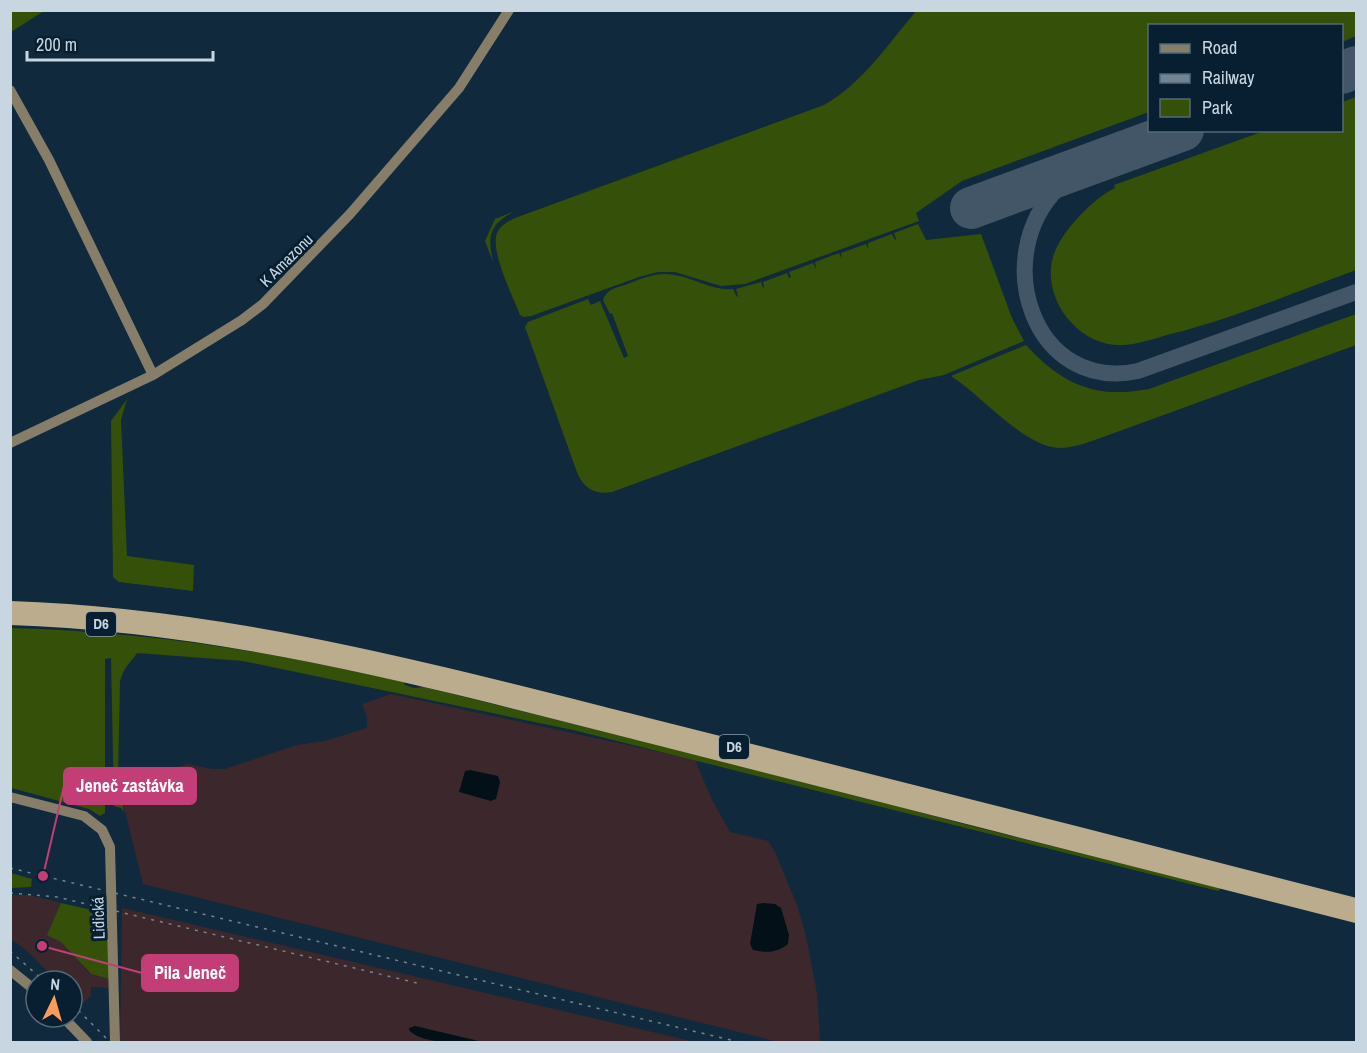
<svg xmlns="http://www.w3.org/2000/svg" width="1367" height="1053" font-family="'Archivo Narrow',sans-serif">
  <rect width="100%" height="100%" fill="#11293c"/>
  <path fill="#3c282c" d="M391 694 697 760 696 762 712 800 730 832 768 841 775 852 797 905 806 936 817 993 820 1042H779L143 884 119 787 187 764 212 769H225L297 745 325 741 367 728V717L362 704Z
    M11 895H29L61 903 48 935 61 942 90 974 109 979V988L91 987V996L80 1005 72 996V981H57L26 950 11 939Z
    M122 908 695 1042H120Z"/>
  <path fill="#355008" d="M11 10H44V11L11 32Z
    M917 10 1356 11V36L1342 42V26H1150L1149 112 962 181 916 213 919 221 745 284 721 286 675 272H658L639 277 531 316 524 317 520 315C513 296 490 252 497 233 500 226 508 221 515 218L824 105C863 83 888 44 917 10Z
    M1356 97V270C1295 292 1234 318 1171 334 1155 338 1138 345 1122 345 1079 347 1041 299 1053 257 1060 233 1092 199 1115 188L1114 185 1264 131 1342 130V102Z
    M515 211C490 224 487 234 493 262L485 241 495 219Z
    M918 224 926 240 981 234 1012 318 1024 341 944 375 919 380 612 492C596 495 585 489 578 475L525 327 528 322 588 299 591 305 600 301 624 358 628 356 612 313 610 314 603 300C607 289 615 288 625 285 638 280 651 274 665 274 689 274 709 291 733 289L737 297 738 296 736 289 761 282 763 288 764 287 763 282 787 273 789 278 791 277 789 272 813 263 816 269 815 262 839 253 842 259 841 253 866 244 868 249V243L892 234 895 240 896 239 894 233Z
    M1356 314V345L1106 436C1091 441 1075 448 1060 448 1024 447 981 395 951 376L1026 345C1063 385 1095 399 1149 389Z
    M127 399 121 420 127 556 194 565 193 591 119 582 113 577 111 421Z
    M10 628C144 631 274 652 403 682L405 685 414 688 424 687 824 786 960 823 1221 888 1218 891 573 730 243 661 137 653C129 665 124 666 120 682L118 776 124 812 121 808 114 806 111 658 105 659V813L100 816 89 809 11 788Z
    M11 873 32 879 31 887 11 888Z
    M61 903 109 914V979L91 974 61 942 47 935Z"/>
  <path fill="#031017" d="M470 770 498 776 500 782 496 799 491 801 459 792 465 771Z
    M764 903 775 904 781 908 789 935 788 944C777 953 766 953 753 950L750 944 757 904Z
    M415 1026 483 1042C464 1043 422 1045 409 1030V1028Z"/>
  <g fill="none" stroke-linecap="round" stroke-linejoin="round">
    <path stroke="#425668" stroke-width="16" d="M1152 143C1120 154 1083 163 1058 188 989 257 1033 393 1138 371L1356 292"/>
    <path stroke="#425668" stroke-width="42" d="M1342 73 1356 67
      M971 208 1183 130"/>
    <path stroke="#877e6a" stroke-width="10" d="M10 90 49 160 153 375
      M10 443 153 375 242 320 263 304 350 214 459 88 509 10
      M10 797 84 816 102 830 110 847 115 1042
      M10 970 36 991
      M63 1017 87 1042"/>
    <path stroke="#baac8d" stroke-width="14" d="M10 608C229 615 433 671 644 724 881 783 1119 844 1356 905
      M10 618C231 625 444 684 657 738 890 797 1123 857 1356 916"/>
    <path stroke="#728494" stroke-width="1.5" stroke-dasharray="3 6" stroke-linecap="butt" d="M10 868 739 1042
      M10 893 57 897 417 983
      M10 951 44 981
      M72 1004 110 1042"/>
  </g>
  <g text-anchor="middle" stroke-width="6" stroke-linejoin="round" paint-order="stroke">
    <g fill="#071f31" stroke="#8e9fad" stroke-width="1.5">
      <rect x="86" y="612" width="30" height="24" rx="4.5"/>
      <rect x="719" y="735" width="30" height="24" rx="4.5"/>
    </g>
    <g font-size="15" font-weight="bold" fill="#c8d6e2">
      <text x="101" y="629">D6</text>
      <text x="734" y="752">D6</text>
    </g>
    <g font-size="16" fill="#c8d6e2" stroke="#071f31">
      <text transform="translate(286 260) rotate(-45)" y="6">K Amazonu</text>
      <text transform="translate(98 918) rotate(-92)" y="6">Lidická</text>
    </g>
  </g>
  <path fill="none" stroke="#c33e76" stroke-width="2" d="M43 876L64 786M42 946L142 973"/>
  <g fill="#c33e76" stroke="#071f31" stroke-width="2">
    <circle cx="43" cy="876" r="6"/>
    <circle cx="42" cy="946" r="6"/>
  </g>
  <g fill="#c33e76" stroke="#c33e76" stroke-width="2">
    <rect x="64" y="768" width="132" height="36" rx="6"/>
    <rect x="142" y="955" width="96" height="36" rx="6"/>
  </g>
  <g font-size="18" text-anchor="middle" font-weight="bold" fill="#fff">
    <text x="130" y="792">Jeneč zastávka</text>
    <text x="190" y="979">Pila Jeneč</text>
  </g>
  <rect width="1367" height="1053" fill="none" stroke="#c8d6e2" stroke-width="24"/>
  <rect x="1148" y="24" width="195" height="108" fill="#071f31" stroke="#546878" stroke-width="1.5"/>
  <rect x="1160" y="44" width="30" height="9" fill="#877e6a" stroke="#546878" stroke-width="1.5"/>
  <text x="1202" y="54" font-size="18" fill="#c8d6e2">Road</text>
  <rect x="1160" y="74" width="30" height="9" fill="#728494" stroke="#546878" stroke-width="1.5"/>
  <text x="1202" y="84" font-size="18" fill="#c8d6e2">Railway</text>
  <rect x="1160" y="99" width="30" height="18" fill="#355008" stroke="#546878" stroke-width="1.5"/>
  <text x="1202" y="114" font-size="18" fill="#c8d6e2">Park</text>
  <g transform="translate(54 999) rotate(5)"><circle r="28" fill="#071f31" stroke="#546878" stroke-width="1.5"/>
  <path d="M0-4.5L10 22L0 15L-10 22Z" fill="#fe9b58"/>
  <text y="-9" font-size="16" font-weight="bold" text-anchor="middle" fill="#c8d6e2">N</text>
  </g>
  <path d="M27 51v9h186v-9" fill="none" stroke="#c8d6e2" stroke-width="3"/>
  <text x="36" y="51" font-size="18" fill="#c8d6e2" stroke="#071f31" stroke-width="4.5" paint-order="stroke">200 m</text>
</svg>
